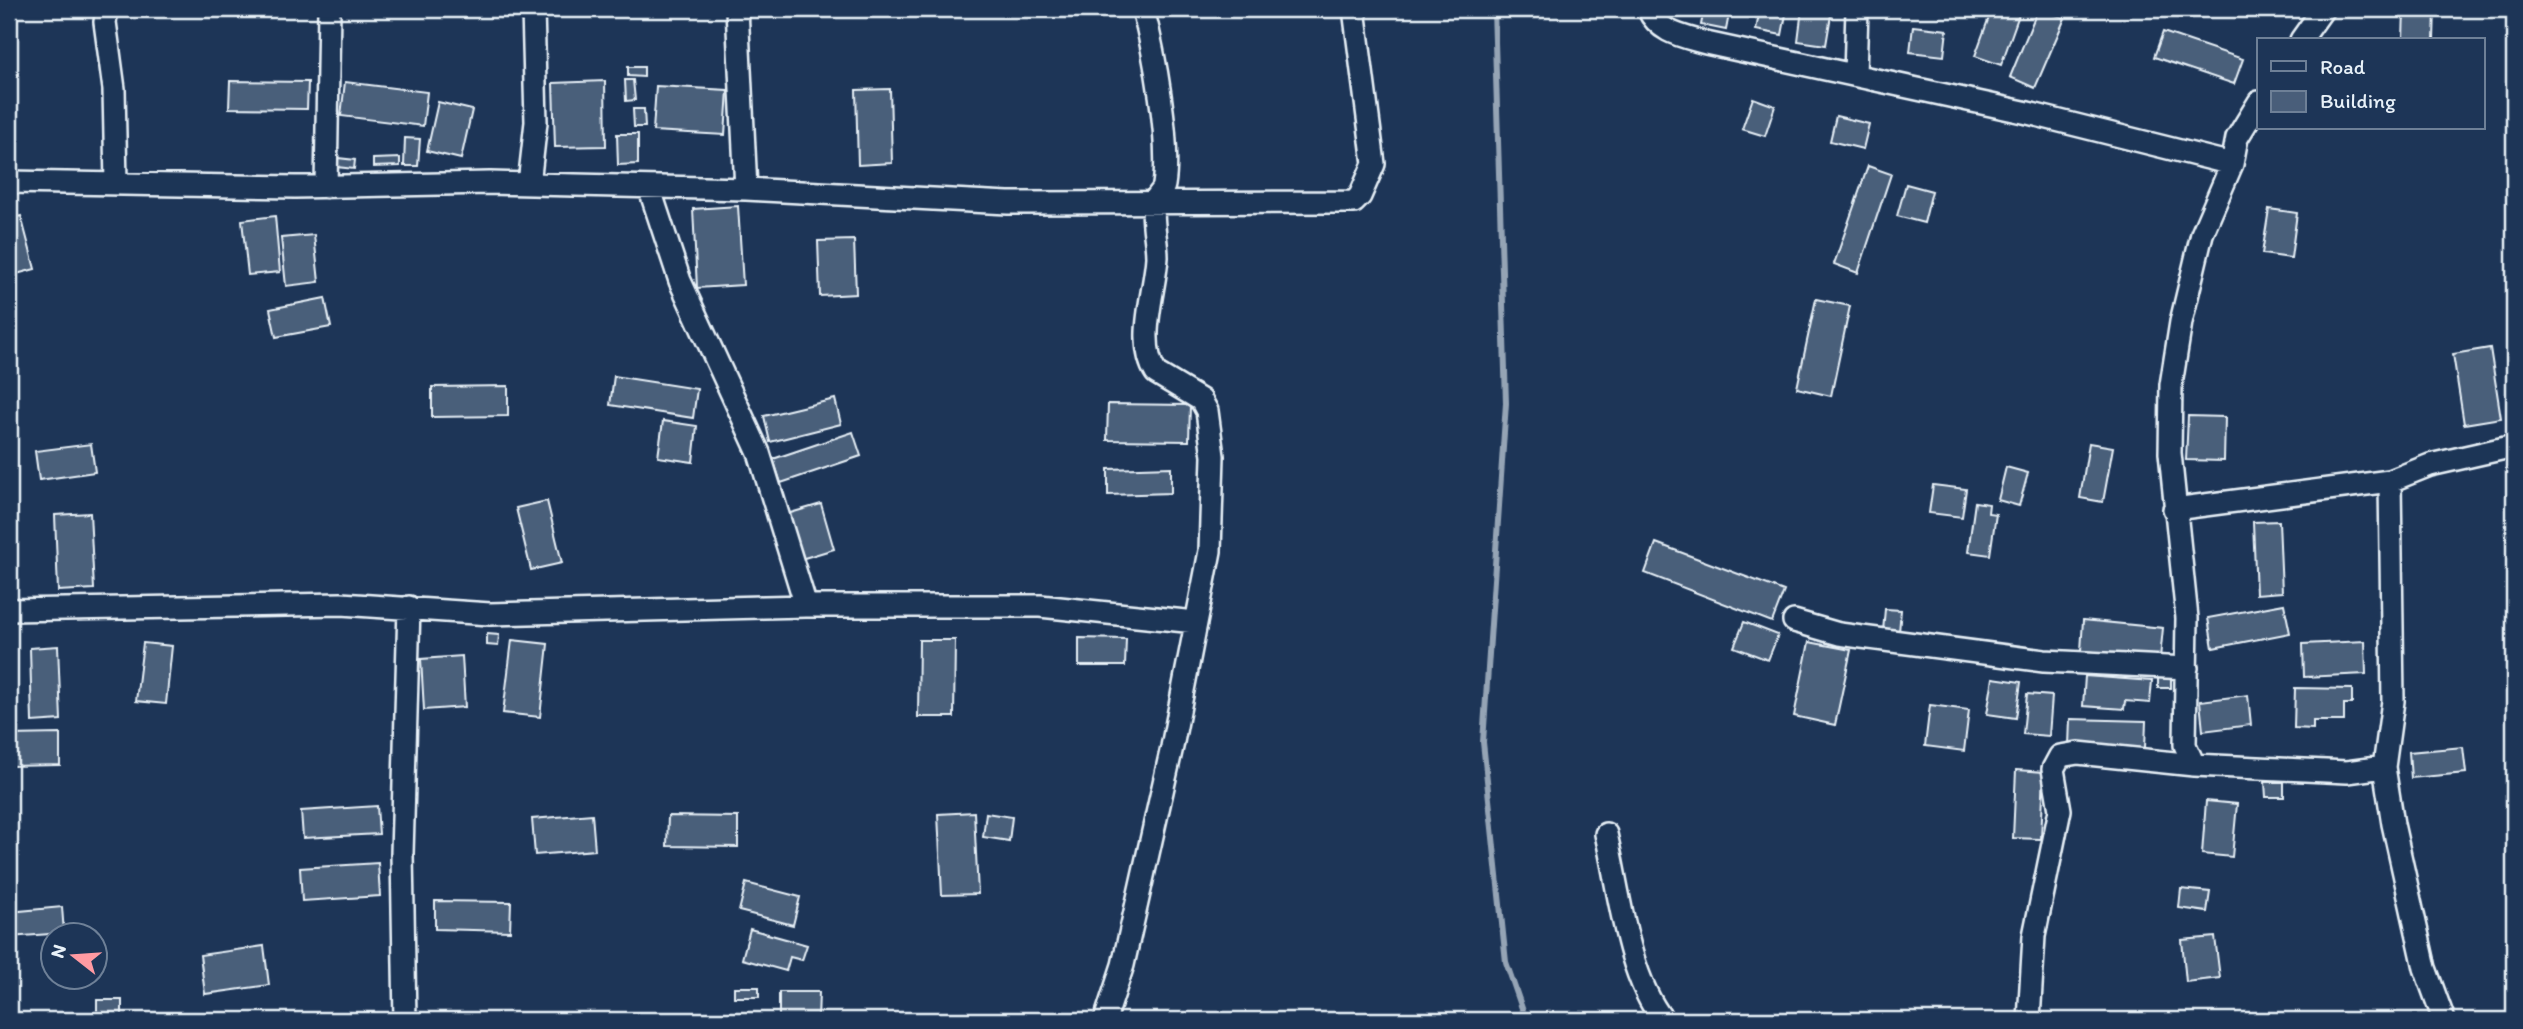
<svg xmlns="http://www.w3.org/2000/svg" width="2523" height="1029" font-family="Itim,sans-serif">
  <rect width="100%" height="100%" fill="#1d3557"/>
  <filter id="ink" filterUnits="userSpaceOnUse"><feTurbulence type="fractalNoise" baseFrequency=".0143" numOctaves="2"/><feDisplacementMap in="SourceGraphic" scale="14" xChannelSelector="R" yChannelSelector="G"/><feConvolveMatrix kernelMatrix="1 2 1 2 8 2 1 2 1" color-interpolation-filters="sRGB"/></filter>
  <g filter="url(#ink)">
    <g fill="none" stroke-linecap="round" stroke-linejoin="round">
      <path stroke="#95a4b5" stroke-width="6" d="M1494 9 1506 403 1483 742 1506 962 1526 1020"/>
    </g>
    <path fill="#495e7a" stroke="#e8f1f8" stroke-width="2" d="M1704 9H1730L1726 30 1701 25Z
      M1760 9H1787L1782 35 1756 30Z
      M1802 9H1832L1826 45 1798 41Z
      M1992 9H2021L2001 65 1975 56Z
      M2038 9 2065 18 2035 88 2010 77Z
      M2404 9H2435L2434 40H2403Z
      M1913 26 1947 30 1944 56 1910 52Z
      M2163 32 2243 59 2234 84 2154 57Z
      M628 67H644V77L628 76Z
      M625 80H633L635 100 626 101Z
      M230 81 308 82 307 109 229 108Z
      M605 81 606 146 555 147 553 83Z
      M345 82 427 92 423 126 341 116Z
      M656 86 728 90 725 135 653 131Z
      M890 89 892 163 858 165 856 90Z
      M1753 98 1775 106 1765 136 1742 129Z
      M438 102 472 110 461 159 427 151Z
      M633 109H644L645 127H634Z
      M1836 116 1869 124 1863 149 1830 141Z
      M617 134H638V164L618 165Z
      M405 138 420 139 418 166H404Z
      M338 158 355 160 354 169 337 167Z
      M400 158V166L373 167V159Z
      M1868 166 1891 174 1858 273 1834 264Z
      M1906 184 1932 191 1924 223 1897 216Z
      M738 206 743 285 697 288 693 209Z
      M2269 209 2297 213 2291 258 2262 254Z
      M21 216 35 269 9 276V219Z
      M275 216 280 272 248 275 242 220Z
      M314 235 319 282 286 286 281 238Z
      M854 240 856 294 820 296 818 241Z
      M325 298 331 327 276 337 270 309Z
      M1816 299 1850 306 1831 396 1797 388Z
      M2490 348 2501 418 2464 424 2453 354Z
      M614 376 697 389 693 418 610 405Z
      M508 386V416L432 417V387Z
      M835 399 841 424 770 442 764 416Z
      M1108 404 1190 405 1189 441 1107 440Z
      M2188 416 2225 417 2224 461 2186 460Z
      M663 421 697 426 693 462 658 457Z
      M853 432 861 456 781 483 773 459Z
      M2089 443 2113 447 2103 502 2080 498Z
      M91 444 95 472 39 480 35 451Z
      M1171 467V493L1108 495V469Z
      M2006 467 2028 473 2019 506 1998 500Z
      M1933 485 1966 489 1962 517 1929 513Z
      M547 501 562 563 531 570 516 508Z
      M1975 502 1989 504 1988 513 1996 514 1990 555 1968 552Z
      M821 504 834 549 801 559 787 514Z
      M90 513 94 589 58 591 55 515Z
      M2279 521 2282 592 2256 594 2253 522Z
      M1656 543 1784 591 1772 622 1645 573Z
      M2284 604 2290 633 2213 648 2208 618Z
      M1885 609 1901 610 1899 632 1883 631Z
      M2083 620 2163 628 2160 658 2081 651Z
      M1744 622 1778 635 1768 660 1734 647Z
      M487 634 499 635 498 646 487 645Z
      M1079 638 1126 639 1125 666H1079Z
      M512 640 548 644 540 717 503 713Z
      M919 640H955L954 717H918Z
      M2365 641 2366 674 2304 677 2303 644Z
      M1809 642 1851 650 1835 725 1794 716Z
      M143 643 172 646 166 704 136 701Z
      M58 646 61 720 32 722 30 648Z
      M462 656 465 707 424 710 421 659Z
      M2085 676 2152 681 2150 703 2125 701 2124 709 2083 706Z
      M2158 677H2171V688H2158Z
      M1993 678 2021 682 2016 718 1987 714Z
      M2295 688 2352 689V704H2344V721H2313V729L2294 728Z
      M2027 694 2052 696 2049 736 2023 734Z
      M2248 695 2251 725 2203 731 2200 701Z
      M1930 705 1969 710 1964 751 1925 746Z
      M2070 719 2146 721 2145 748 2069 746Z
      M60 734V765L9 766V735Z
      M2463 747 2466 773 2411 778 2409 752Z
      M2016 770 2044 772 2041 839 2013 838Z
      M2265 782H2284V797H2266Z
      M2206 801 2237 804 2232 857 2202 854Z
      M377 806 379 834 303 838 301 811Z
      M974 812 978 894 942 895 938 814Z
      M986 813 1012 817 1009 841 983 837Z
      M592 814 595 850 535 855 532 819Z
      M668 816 738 817V847L667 846Z
      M378 863 380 896 302 901 300 868Z
      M746 883 800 897 793 925 739 911Z
      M2181 889 2210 892 2207 912 2179 908Z
      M435 901 511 902 510 931 435 929Z
      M62 907 64 933 9 937V912Z
      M750 929 807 945 802 960 790 957 786 971 742 959Z
      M2215 937 2220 978 2186 982 2182 940Z
      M264 946 269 985 205 994 200 955Z
      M734 987H759V997H734Z
      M779 992H819L818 1020H779Z
      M97 1000H122V1020H97Z"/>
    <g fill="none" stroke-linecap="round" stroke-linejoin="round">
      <g stroke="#e8f1f8" stroke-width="26">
        <path id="minor" d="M107 9 105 22 114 89 116 183
          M737 9 746 189
          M1648 9C1659 33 1682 36 1706 43L2028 113 2232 164
          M2301 40 2323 9
          M1855 75 1857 9
          M9 182 295 187 490 183 746 189 1008 203 1354 202 1360 196 1374 164 1354 9
          M529 184 536 122 533 9
          M326 187 329 9
          M649 187 680 281 759 453 806 606
          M2390 481 2393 701 2384 767 2393 824 2425 968 2444 1020
          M2174 509 2390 481 2430 465 2514 446
          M9 610 341 604 490 614 806 606H1040L1195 622
          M1794 621 1839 634 2044 661 2187 668
          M2194 765 2347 772 2384 767
          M1606 834C1619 890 1627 975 1663 1020
          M405 1020 402 854 409 607
          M1105 1020 1123 965 1172 747 1210 551 1213 456 1207 411 1201 400 1156 373C1136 342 1155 292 1157 257 1157 240 1151 220 1154 203 1155 197 1163 192 1164 185 1171 142 1154 51 1143 9
          M2029 1020 2034 936 2060 810 2053 769 2060 756 2078 753 2194 765 2185 745 2187 618 2170 453 2171 385 2181 322 2202 234 2232 164 2237 138 2259 102"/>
      </g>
      <use href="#minor" stroke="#1d3557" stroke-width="21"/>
    </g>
  </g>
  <rect width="2523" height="1029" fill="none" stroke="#1d3557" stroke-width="35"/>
  <rect x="18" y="18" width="2488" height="994" fill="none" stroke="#e8f1f8" stroke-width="2.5" filter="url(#ink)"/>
  <rect x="2257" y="38" width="228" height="91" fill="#1d3557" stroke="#6e8097" stroke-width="2"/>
  <rect x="2271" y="61" width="35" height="10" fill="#1d3557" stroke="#6e8097" stroke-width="2"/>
  <text x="2320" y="74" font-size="21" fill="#e8f1f8">Road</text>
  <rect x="2271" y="91" width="35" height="21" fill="#495e7a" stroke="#6e8097" stroke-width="2"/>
  <text x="2320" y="108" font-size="21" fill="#e8f1f8">Building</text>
  <g transform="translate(74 956) rotate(287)"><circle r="33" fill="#1d3557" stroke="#6e8097" stroke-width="2"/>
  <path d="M0-5L12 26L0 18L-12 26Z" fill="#ff9aa2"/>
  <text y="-10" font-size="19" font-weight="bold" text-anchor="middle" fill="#e8f1f8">N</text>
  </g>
</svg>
